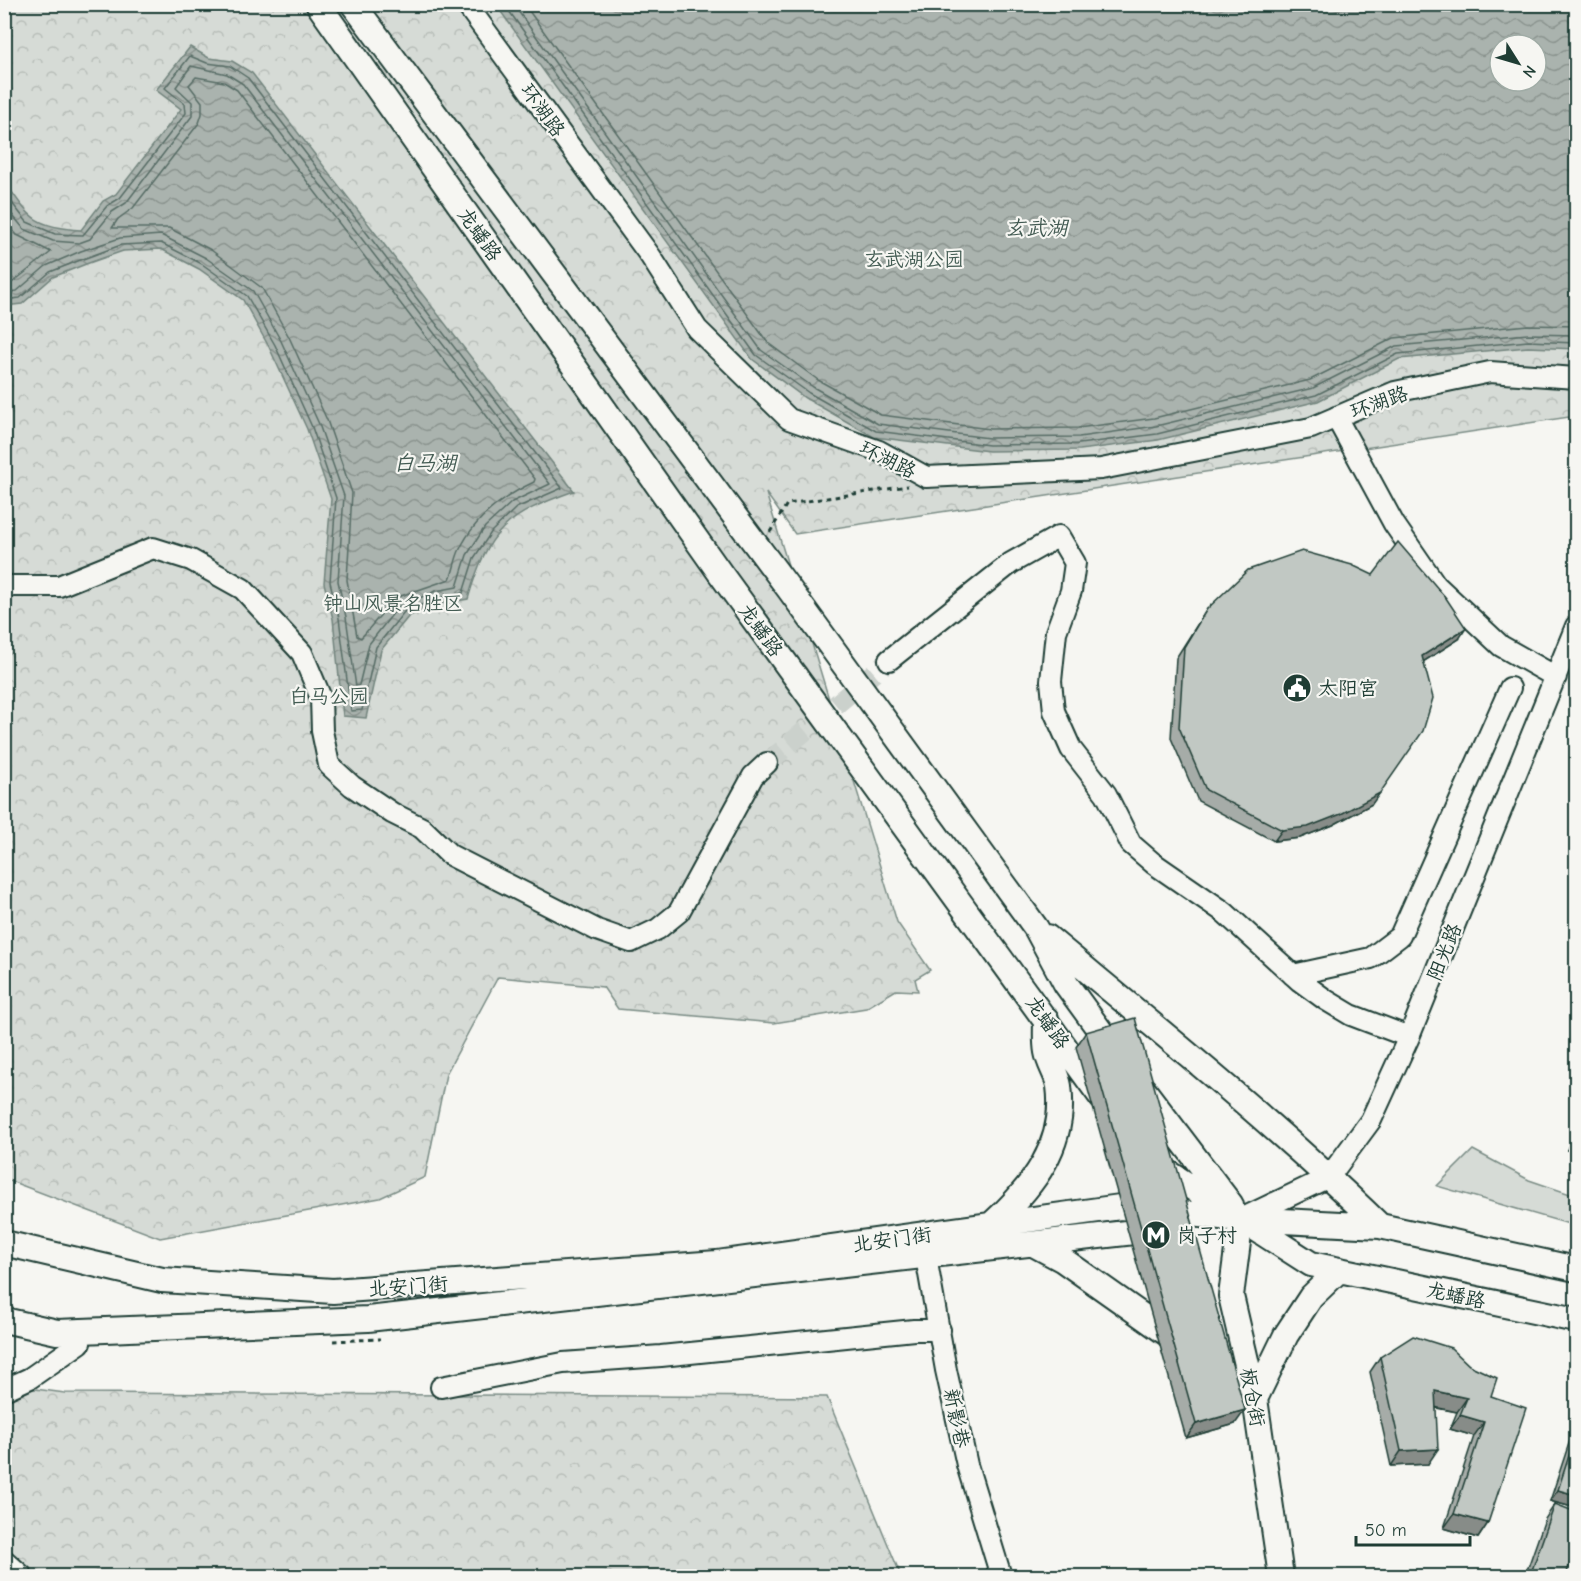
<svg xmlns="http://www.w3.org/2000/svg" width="1581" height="1581" font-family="'Comic Neue','LXGW WenKai TC',sans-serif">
  <defs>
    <pattern id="park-crowns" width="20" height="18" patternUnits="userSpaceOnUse" patternTransform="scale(1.5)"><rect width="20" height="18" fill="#d6dbd6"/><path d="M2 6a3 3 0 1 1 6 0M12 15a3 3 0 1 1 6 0" fill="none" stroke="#b7bdb8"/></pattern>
    <pattern id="water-waves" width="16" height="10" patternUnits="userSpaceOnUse" patternTransform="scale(1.5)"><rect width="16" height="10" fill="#aab3ae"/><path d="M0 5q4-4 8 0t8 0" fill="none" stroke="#8a938e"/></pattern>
  </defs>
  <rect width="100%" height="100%" fill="#f6f6f2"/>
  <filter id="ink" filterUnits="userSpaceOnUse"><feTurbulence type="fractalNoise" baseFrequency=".0167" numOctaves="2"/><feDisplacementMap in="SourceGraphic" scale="12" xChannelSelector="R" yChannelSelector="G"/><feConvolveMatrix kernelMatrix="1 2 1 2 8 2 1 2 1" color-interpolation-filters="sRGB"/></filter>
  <g filter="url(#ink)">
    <path fill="#d6dbd6" stroke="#7a8c85" stroke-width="1.5" d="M1473 1150 1529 1180 1576 1196V1226L1437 1186Z"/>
    <path fill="url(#park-crowns)" stroke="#7a8c85" stroke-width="1.5" fill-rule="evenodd" d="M4 5H1576V428L1569 417 795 534 766 493 897 922 930 970 915 979 918 991 896 990 866 1008 774 1023 618 1009 603 987 498 977 446 1074 425 1177 380 1198 160 1238 5 1179ZM1500 45H1536V81H1500Z
      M5 1385 65 1393 827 1397 901 1576H5Z"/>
    <path fill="url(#water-waves)" stroke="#72847d" stroke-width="1.5" fill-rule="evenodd" d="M496 5H1576V349L1528 347 1399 359 1318 401 1158 440 1080 450 989 451 874 437 805 398 752 359ZM1500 45H1536V81H1500Z
      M190 47 209 58 232 61 252 73 574 491C507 515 488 529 468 599L440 604 409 616 381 650 366 718 343 716 333 619 324 583 331 499 307 429 269 347 243 300 199 269 161 249 123 251 86 264 53 277 22 304 5 306V182C30 218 34 227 81 230L103 201 116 194 181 109 156 90Z"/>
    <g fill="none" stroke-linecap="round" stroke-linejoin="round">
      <path stroke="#576c65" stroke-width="1.5" d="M504 4 756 355 809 393 876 431 989 445 1079 444 1157 434 1316 395 1398 354 1528 341 1576 343
        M513 4 761 350 813 387 878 424 989 438 1079 437 1156 426 1313 388 1396 346 1528 334 1576 335
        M524 4 768 343 818 380 881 415 990 429 1078 428 1154 418 1310 380 1394 338 1528 325 1576 326
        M196 77 224 82 237 90 535 479 534 482C502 497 474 518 459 551 455 560 454 570 450 579L395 598 361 638 357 636 347 580 352 493 327 420 289 337 262 288 211 250 169 228H112L118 219 133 208 199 123 202 114V102L189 85Z
        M4 193 27 222 55 234 83 235 107 206 120 198 186 113 185 104 165 88 190 56 207 63 230 66 248 78 562 488 516 508 492 531 474 558 463 593 438 598 404 612 376 647 362 710 351 711 339 618 330 582 336 498 312 427 275 345 247 296 202 264 161 243 121 245 83 259 50 272 20 298 4 300
        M4 205 24 229 53 241 79 243 90 239 112 212 126 203 192 116V102L176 87 191 66 227 74 243 84 550 484 512 502 485 527 467 555 457 587 436 591 398 607 369 644 359 685 356 687 346 617 338 581 344 496 319 424 281 341 253 291 206 258 161 235 120 238 81 251 46 266 17 291 4 293
        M4 220 17 235 51 252 13 282 4 284"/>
      <path stroke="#cbd1cc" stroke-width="20" stroke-dasharray="20 10" stroke-linecap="butt" d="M767 763 889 660"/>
      <g stroke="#1f3d34" stroke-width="24">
        <path id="minor" d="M466 4 651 257 697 329 789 419 879 451 926 477 1101 469 1311 428 1395 392 1490 372 1576 378
          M1336 417 1394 524 1436 585 1501 646 1556 677
          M4 586H59L153 548 191 560 243 589 302 653 321 698 322 731 329 765 352 786 392 813 422 828 450 855 597 930 631 942 658 929 679 912 753 776 767 763
          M889 660 1011 563 1059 536 1075 563 1071 591 1056 632 1051 681 1054 711 1071 749 1106 794 1131 844 1153 863 1224 912 1300 981 1326 1000 1351 1015 1409 1037
          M1293 975 1371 958 1400 936 1510 688
          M1241 1219 1329 1177 1371 1120 1409 1037 1576 626
          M926 1257 946 1370 967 1465 1001 1576
          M441 1387 563 1363 661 1356 914 1330H940
          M4 1390 30 1378 80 1343
          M4 1560 22 1576"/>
      </g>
      <g stroke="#1f3d34" stroke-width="28">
        <path id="major" d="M318 4 720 573 1102 1098
          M353 4 789 589 1036 928 1066 984 1117 1054
          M1047 937C1160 1031 1274 1123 1380 1226
          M1143 1089 1231 1205
          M1155 1164 1311 1264 1576 1320
          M1241 1219 1231 1296 1255 1399 1281 1576
          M991 1225C1032 1188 1067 1145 1059 1086 1057 1074 1049 1064 1047 1052 1045 1041 1046 1030 1046 1019
          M4 1243 162 1280 333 1291 717 1263 1120 1207 1241 1219 1380 1226 1576 1269
          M1035 1245 1063 1260 1182 1344
          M4 1320 57 1332 368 1319 1161 1229
          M1213 1365 1255 1399 1286 1335 1311 1297 1339 1270"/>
      </g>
      <path stroke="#1f3d34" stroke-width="3" stroke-dasharray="4.5 4.5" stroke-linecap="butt" d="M770 532 787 504 908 486
        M333 1341 380 1339"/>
      <use href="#minor" stroke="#f6f6f2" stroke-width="20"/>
      <use href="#major" stroke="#f6f6f2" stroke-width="24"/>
    </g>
    <path fill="#a6aca8" stroke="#1f3d34" stroke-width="1.5" d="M1207 609 1459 639 1424 661 1372 804 1333 825 1300 838 1274 841 1198 801 1171 738 1176 658Z
      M1086 1032 1235 1424 1186 1438 1076 1047Z
      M1576 1129V1154L1567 1150 1574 1132Z
      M1380 1357 1491 1396 1488 1523 1478 1538 1444 1528 1474 1436 1450 1429 1457 1412 1436 1408 1428 1464 1391 1466 1370 1372Z
      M1576 1422V1508L1550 1501Z
      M1555 1504 1566 1576H1525L1545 1519Z"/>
    <path fill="#878c88" stroke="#1f3d34" stroke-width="1.5" d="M1466 628 1459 639 1415 667 1422 656Z
      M1380 793 1372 804 1333 825 1300 838 1274 841 1282 830Z
      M1575 1139H1576V1154L1567 1150Z
      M1435 1391 1467 1398 1457 1412 1425 1405Z
      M1245 1410 1235 1424 1186 1438 1196 1424Z
      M1460 1415 1484 1422 1474 1436 1450 1429Z
      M1438 1449 1428 1464 1391 1466 1401 1451Z
      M1558 1490 1576 1495V1508L1550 1501Z
      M1454 1514 1488 1523 1478 1538 1444 1528Z"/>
    <path fill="#c1c8c3" stroke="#1f3d34" stroke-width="1.5" d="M1398 542 1446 598 1466 628 1422 656 1433 698 1423 731 1380 793 1341 814 1308 827 1282 830 1206 790 1179 727 1184 647 1207 609 1248 570 1302 551 1352 565 1373 575Z
      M1135 1018 1245 1410 1196 1424 1086 1032Z
      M1413 1336 1451 1348 1469 1365 1497 1378 1491 1396 1526 1408 1488 1523 1454 1514 1484 1422 1460 1415 1467 1398 1435 1391 1438 1449 1401 1451 1380 1357Z
      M1576 1434V1495L1558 1490Z
      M1555 1504 1576 1512V1543L1566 1576H1530Z"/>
  </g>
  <defs>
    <g id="civic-disc" transform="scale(1.5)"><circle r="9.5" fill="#1f3d34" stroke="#f6f6f2"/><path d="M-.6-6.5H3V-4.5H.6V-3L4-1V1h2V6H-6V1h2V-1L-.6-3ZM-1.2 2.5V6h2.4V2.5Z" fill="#fff"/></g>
    <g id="metro-disc" transform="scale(1.5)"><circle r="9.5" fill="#1f3d34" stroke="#f6f6f2"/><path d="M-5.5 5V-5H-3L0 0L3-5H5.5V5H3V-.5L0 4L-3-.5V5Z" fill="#fff"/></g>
  </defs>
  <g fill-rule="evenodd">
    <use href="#civic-disc" x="1297" y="688"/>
    <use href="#metro-disc" x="1156" y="1235"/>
  </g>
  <g text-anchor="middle" stroke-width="4.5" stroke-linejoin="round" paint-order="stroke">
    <g font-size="20" fill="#1f3d34" stroke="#f6f6f2">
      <text transform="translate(543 110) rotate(54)" y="7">环湖路</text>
      <text transform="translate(480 234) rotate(55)" y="7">龙蟠路</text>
      <text transform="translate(1379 402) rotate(-20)" y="7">环湖路</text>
      <text transform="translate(888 459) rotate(26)" y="7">环湖路</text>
      <text transform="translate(761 630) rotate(54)" y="7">龙蟠路</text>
      <text transform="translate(1444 952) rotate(-68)" y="7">阳光路</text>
      <text transform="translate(1048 1022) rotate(55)" y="7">龙蟠路</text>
      <text transform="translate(892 1239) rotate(-8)" y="7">北安门街</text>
      <text transform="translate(408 1286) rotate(-4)" y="7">北安门街</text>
      <text transform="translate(1456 1295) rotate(12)" y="7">龙蟠路</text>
      <text transform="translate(1253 1397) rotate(79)" y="7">板仓街</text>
      <text transform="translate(957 1418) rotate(78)" y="7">新影巷</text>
    </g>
    <g font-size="20" fill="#445d54" stroke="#f6f6f2">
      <text x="914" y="266">玄武湖公园</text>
      <text x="393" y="610">钟山风景名胜区</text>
      <text x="329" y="703">白马公园</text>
    </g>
    <g font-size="20" fill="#1f3d34" stroke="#f6f6f2" text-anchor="start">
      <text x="1318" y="695">太阳宫</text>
      <text x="1177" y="1242">岗子村</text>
    </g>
    <g font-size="21" font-style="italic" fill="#425a52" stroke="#f6f6f2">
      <text x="1036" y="235">玄武湖</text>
      <text x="425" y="470">白马湖</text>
    </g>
  </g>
  <rect width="1581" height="1581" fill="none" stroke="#f6f6f2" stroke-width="24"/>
  <rect x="12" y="12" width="1557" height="1557" fill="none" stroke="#1f3d34" stroke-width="2" filter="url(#ink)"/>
  <g transform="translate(1518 63) rotate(127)"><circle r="28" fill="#f6f6f2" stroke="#a0aca6" stroke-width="1.5"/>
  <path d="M0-4.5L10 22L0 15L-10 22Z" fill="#1f3d34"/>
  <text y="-9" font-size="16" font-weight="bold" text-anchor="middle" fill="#1f3d34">N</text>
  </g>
  <path d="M1356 1536v9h114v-9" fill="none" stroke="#1f3d34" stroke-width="3"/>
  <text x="1365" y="1536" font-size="18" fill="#1f3d34" stroke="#f6f6f2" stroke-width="4.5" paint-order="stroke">50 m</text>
</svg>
